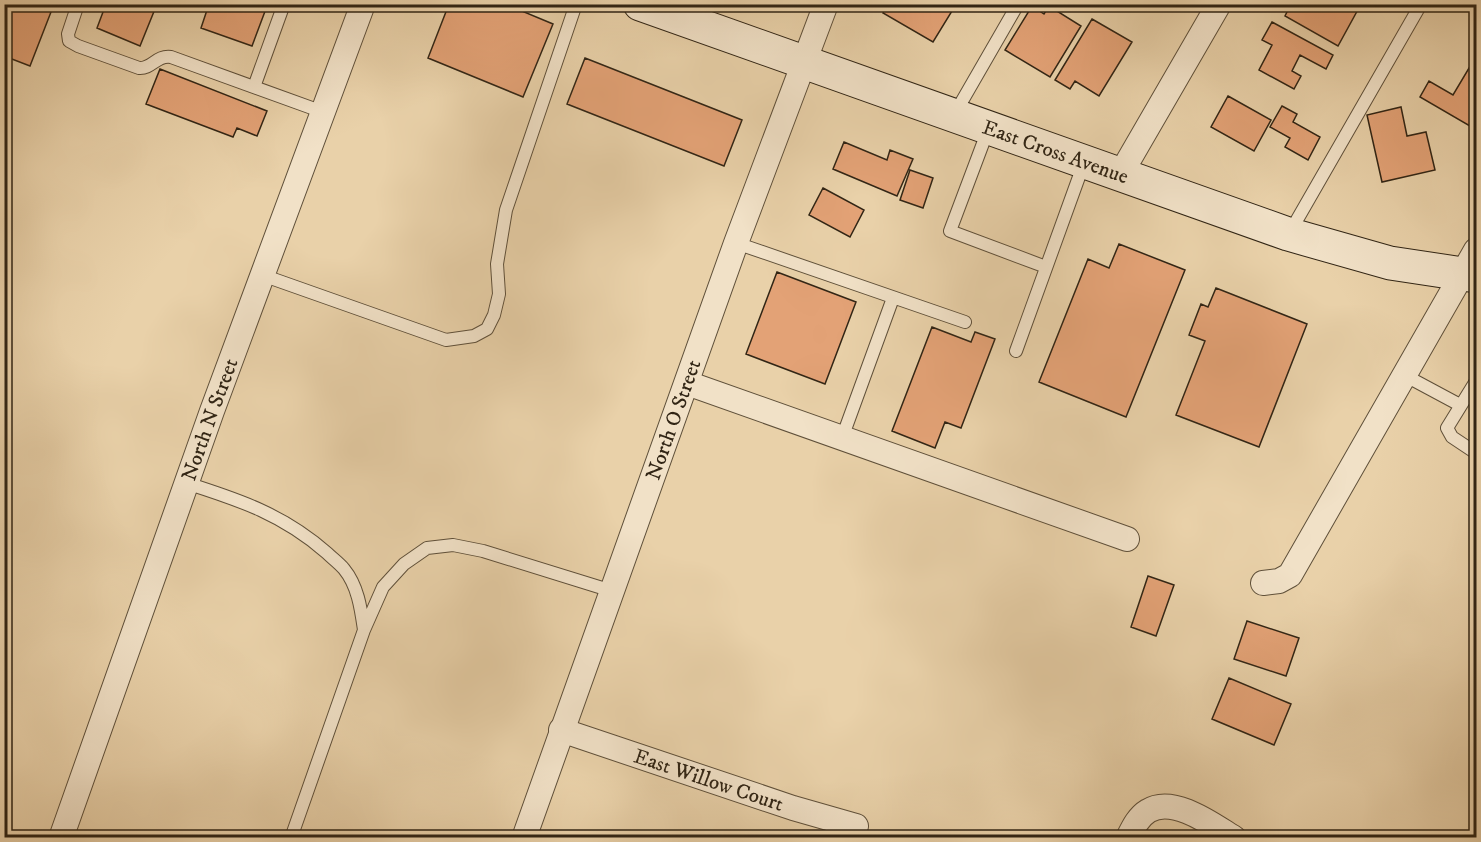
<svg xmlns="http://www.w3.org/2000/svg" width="1481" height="842" font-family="'IM FELL DW Pica',serif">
  <rect width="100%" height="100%" fill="#e9d1a9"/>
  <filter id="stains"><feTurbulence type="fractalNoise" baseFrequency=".00333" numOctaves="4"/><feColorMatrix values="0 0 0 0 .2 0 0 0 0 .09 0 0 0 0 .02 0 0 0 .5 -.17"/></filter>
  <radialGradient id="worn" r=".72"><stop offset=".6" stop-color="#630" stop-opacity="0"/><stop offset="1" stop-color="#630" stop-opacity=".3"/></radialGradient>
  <path fill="#e3a276" stroke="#312515" stroke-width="1.5" d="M4 4H32L51 12 30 66 4 56Z
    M106 4H157L140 46 97 28Z
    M209 4 267 6 252 46 201 28Z
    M449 4H505L553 24 523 97 428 58Z
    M888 4H942L952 11 933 42 883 13Z
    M1291 4H1361L1338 46 1285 16Z
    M1032 6 1044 14 1049 6 1081 26 1050 77 1005 50Z
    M1092 19 1132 42 1099 96 1075 81 1070 89 1055 80Z
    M1272 22 1333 55 1326 69 1300 55 1292 71 1301 76 1294 89 1259 70 1272 45 1262 40Z
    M585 58 742 120 724 166 567 104Z
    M1475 58H1476L1475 129 1420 97 1429 81 1453 95Z
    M160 69 267 111 257 136 237 128 233 137 146 104Z
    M1228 96 1271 120 1254 151 1211 127Z
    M1282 106 1297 114 1293 122 1320 137 1308 160 1285 147 1290 138 1270 127Z
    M1401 107 1407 136 1426 132 1435 170 1382 182 1367 115Z
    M844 142 887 160 890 150 913 159 897 196 833 169Z
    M910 170 933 178 923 208 900 200Z
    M823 188 864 210 850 237 809 215Z
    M1119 244 1185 270 1126 417 1039 382 1088 259 1109 268Z
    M777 272 856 302 825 384 746 354Z
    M1216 288 1307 324 1259 447 1176 415 1205 341 1189 335 1201 304 1208 307Z
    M932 327 971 342 975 332 995 339 961 428 945 422 935 448 892 431Z
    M1148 576 1174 585 1156 636 1131 627Z
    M1247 621 1299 638 1286 676 1234 659Z
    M1229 678 1291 704 1274 745 1212 719Z"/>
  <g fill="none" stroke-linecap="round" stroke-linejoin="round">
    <g stroke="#5f503a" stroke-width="14">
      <path id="lane" d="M78 4 68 34 69 41 78 46 139 68C152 69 156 55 171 57L323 112
        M254 87 284 4
        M954 115 1018 4
        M988 130 950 231 1046 267
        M1290 232 1421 4
        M736 243 965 322
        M262 275 446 340 474 336 487 329 494 315 499 294 497 264 506 210 576 4
        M1016 351 1084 163
        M1404 375 1460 405
        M1476 381 1447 428 1452 437 1476 453
        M842 438 893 298
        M186 483C240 500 284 515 327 553 332 558 339 563 344 569 358 586 361 609 364 630L383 587 404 564 427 548 453 545 483 551 612 591
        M291 838 364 630"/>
    </g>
    <g stroke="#5f503a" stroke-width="26">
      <g id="street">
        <path d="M1120 175 1219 4"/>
        <path d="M687 383 1127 539"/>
        <path d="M1263 583 1279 581 1290 575 1476 250"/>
        <path id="s1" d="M561 730 793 808 856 826"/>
        <path id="s2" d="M61 838 212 411 363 4"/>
        <path id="s3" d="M524 838 736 243 826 4"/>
        <path d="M1128 838C1133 828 1138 817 1148 811 1173 795 1213 825 1234 838"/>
      </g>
    </g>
    <g stroke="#312515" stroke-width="35">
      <g id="secondary">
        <path id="s4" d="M640 4 1288 234 1390 263 1476 276"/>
      </g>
    </g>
    <use href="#lane" stroke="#f1e1c7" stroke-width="12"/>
    <use href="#street" stroke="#f1e1c7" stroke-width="24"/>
    <use href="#secondary" stroke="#f1e1c7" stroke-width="33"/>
  </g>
  <g text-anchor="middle" stroke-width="6" stroke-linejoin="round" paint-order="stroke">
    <g font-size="21" fill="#312515" stroke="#f1e1c7">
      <text dy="7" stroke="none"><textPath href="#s4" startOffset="441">East Cross Avenue</textPath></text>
      <text dy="7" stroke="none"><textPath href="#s2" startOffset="444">North N Street</textPath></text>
      <text dy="7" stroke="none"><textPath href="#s3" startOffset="444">North O Street</textPath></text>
      <text dy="7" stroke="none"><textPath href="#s1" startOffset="156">East Willow Court</textPath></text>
    </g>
  </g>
  <rect width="1481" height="842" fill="none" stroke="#e9d1a9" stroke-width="24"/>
  <rect x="6" y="6" width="1469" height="830" fill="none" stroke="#312515" stroke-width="3"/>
  <rect x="12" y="12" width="1457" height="818" fill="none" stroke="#312515" stroke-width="1.5"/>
  <rect width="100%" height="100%" filter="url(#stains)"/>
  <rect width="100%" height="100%" fill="url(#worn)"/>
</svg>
